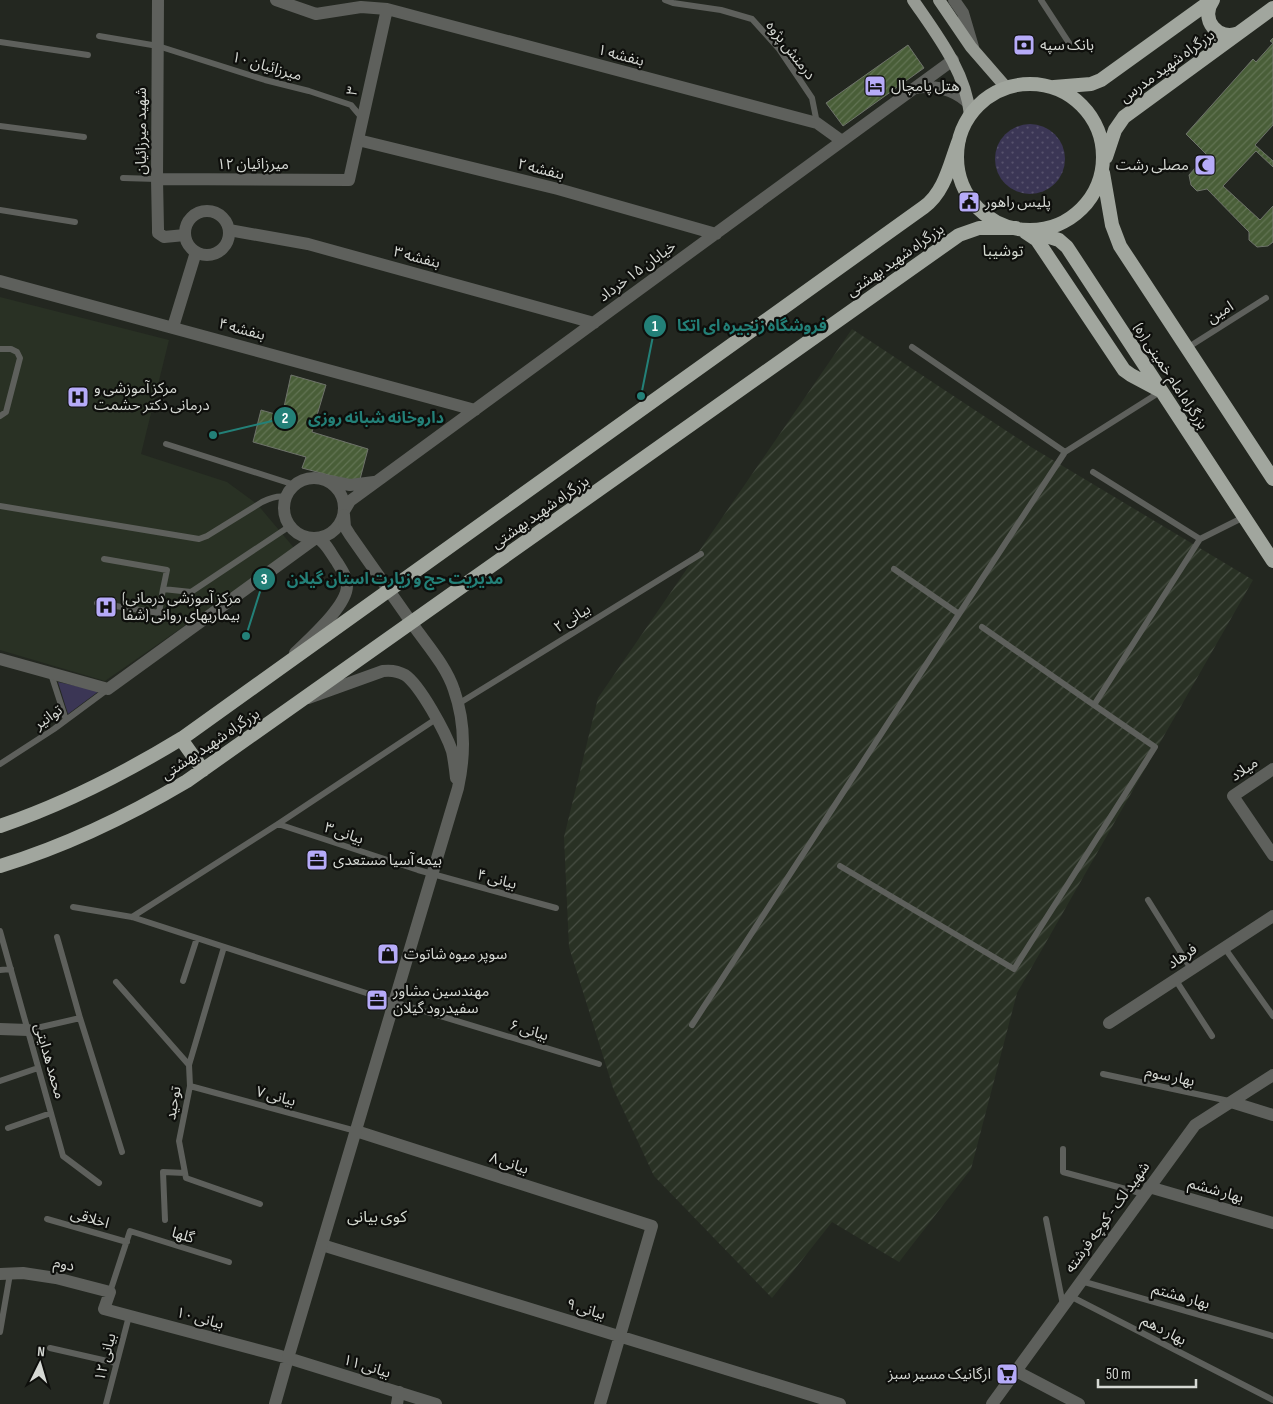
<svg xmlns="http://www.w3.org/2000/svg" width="1273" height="1404" font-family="'Sofia Sans Condensed','Noto Sans Arabic',sans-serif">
  <defs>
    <pattern id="industrial-furrows" width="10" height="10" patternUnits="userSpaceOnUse" patternTransform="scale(1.25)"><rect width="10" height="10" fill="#293124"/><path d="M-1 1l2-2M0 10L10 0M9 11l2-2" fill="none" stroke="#474e43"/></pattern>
    <pattern id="grass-dots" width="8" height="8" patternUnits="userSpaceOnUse" patternTransform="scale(1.25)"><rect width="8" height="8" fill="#3b3655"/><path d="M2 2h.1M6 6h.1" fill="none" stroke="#57526d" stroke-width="1.8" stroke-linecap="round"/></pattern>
    <pattern id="building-hatch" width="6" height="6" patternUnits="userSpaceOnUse" patternTransform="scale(1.25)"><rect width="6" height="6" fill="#495e38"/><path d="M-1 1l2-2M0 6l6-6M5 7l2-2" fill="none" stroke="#627454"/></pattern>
  </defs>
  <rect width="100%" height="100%" fill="#232720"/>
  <path fill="#293124" d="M0 297 169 340 141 454 227 482 257 504 295 549 105 681 0 650Z"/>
  <path fill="url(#industrial-furrows)" d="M852 329 1031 447 1253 580 1017 993 971 1169 899 1262 832 1222 772 1298 654 1176 613 1088 569 947 564 837 598 698Z"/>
  <path fill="url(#grass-dots)" d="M995 159a35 35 0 1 1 70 0a35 35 0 1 1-70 0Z"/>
  <path fill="#3b3655" d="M58 682 99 691 68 714Z"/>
  <path fill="url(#building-hatch)" stroke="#6e736a" d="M1273 38V125L1255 145 1273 161V167L1256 151 1223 186 1260 220 1273 206V242L1268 246 1257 247 1249 240V232L1207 189 1197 191 1191 185 1189 175 1196 167H1203L1211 159 1186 134 1253 59 1256 62 1273 43 1270 41Z
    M908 45 924 68 843 126 826 103Z
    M291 375 326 385 312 432 368 449 359 483 302 468 306 457 253 442 261 410 282 416Z"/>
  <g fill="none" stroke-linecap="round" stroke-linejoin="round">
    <path stroke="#5e605c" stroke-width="6" d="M665 0 673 3 721 10 752 19 779 49 812 98 817 123
      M1041 0 1069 43
      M99 36 158 46 265 80 309 91 351 105 362 118
      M0 42 88 55
      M0 126 84 137
      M123 178 157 179
      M0 210 75 222
      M912 347 1065 452 1160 392
      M1187 348 1266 298
      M0 349H11L17 352 20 358 6 412 0 416
      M166 444 295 485
      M1093 472 1200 539 1244 517
      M0 506 199 539 207 536 262 502C270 498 278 495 286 497
      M104 559 167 570 163 589
      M894 569 959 614 1065 452
      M97 603 159 613 163 589 191 592 290 526
      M982 627 1094 705 1200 539
      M51 674 66 720
      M458 704 701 554
      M0 764 54 729 108 689
      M278 824 418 870 556 908
      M840 866 1014 969 1155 747 1094 705
      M1148 900 1191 969
      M73 907 132 917 394 1002 599 1064
      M132 917 278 824 436 719
      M0 931 63 1156 99 1183
      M57 937 80 1018 122 1152
      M1224 947 1273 1016
      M0 970 11 969
      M1175 979 1212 1036
      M183 981 197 938
      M116 982 189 1065 190 1086 179 1141 186 1178 260 1204
      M692 1025 959 614
      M28 1030 80 1018
      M189 1065 224 947
      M1103 1074 1229 1101
      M0 1081 38 1068
      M190 1086 356 1131
      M8 1128 51 1113
      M1063 1149V1172L1144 1194
      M47 1219 127 1242
      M1046 1219 1063 1305
      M165 1220 163 1172 185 1173
      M1081 1281 1273 1336
      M110 1292 130 1231 229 1262
      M1070 1296 1273 1400
      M0 1332 10 1274
      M50 1348 116 1363
      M106 1404 129 1316"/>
    <path stroke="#5e605c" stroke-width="12" d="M158 0 157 179 158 229V233L164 237 185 235
      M276 0 316 14 361 7 387 9 817 123 842 141
      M954 0 963 13 973 47
      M915 88C936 85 954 89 969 104
      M358 140 558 189 716 234
      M157 179 349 180 387 9
      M185 233a22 22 0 1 1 44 0a22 22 0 1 1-44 0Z
      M229 230 308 244 594 323
      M0 281 475 410
      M173 327 196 252
      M284 508a30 30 0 1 1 60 0a30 30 0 1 1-60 0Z
      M329 481 350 485 374 482
      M344 511 350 501 953 60
      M295 653C309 639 347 606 347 586 347 577 342 570 337 562 331 554 326 542 317 538
      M0 659 108 689 316 538
      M1273 769 1233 796 1273 855
      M1109 1023 1273 916
      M0 1029 28 1030
      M1231 1102 1273 1115
      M356 1131 652 1226 600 1404
      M1149 1187 1273 1223
      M322 1245 840 1404
      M0 1274 23 1273 56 1278 110 1292 104 1309 288 1358 275 1404
      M1016 1371 1079 1404
      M397 1404 399 1392
      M992 1404 1195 1125 1273 1075"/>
    <path stroke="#5e605c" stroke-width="12" d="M344 515 345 527 350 535C372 566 394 598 416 629 429 647 447 668 454 690 465 721 465 756 458 788L288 1358 436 1404
      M308 698 383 671C391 670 398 671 405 675 420 685 446 733 452 751 454 760 455 769 456 778"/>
    <path stroke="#969a93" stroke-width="12" d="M913 0C937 35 966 72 970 115
      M939 0 971 47 1004 85 1009 87"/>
    <path stroke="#a1a69e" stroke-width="14" d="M1213 0C1199 19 1218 42 1239 33
      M957 157a73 73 0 1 1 146 0a73 73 0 1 1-146 0Z
      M1054 87 1091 84 1101 80 1212 0
      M1106 157 1115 130 1124 117 1273 8
      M1103 173 1112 225 1120 246 1273 479
      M1025 232 1037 240 1124 370 1131 375 1161 391
      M1034 232 1059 240 1067 247 1273 561
      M181 739 203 770
      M0 826C65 804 125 773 184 737L924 207C945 192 950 163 959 140
      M0 866C66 846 128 816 187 781L959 235 979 228H1016"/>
  </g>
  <defs>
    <g id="bank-square" transform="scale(1.125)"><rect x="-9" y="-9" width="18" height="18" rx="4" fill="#b6abf8" stroke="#0e0f0c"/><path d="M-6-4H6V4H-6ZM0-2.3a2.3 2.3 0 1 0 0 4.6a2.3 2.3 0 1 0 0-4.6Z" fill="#111"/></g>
    <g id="hotel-square" transform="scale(1.125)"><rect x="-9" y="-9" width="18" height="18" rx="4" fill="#b6abf8" stroke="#0e0f0c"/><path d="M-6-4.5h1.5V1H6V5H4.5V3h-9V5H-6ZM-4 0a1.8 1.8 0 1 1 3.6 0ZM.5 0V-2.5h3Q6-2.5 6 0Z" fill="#111"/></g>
    <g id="mosque-square" transform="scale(1.125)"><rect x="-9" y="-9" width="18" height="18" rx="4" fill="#b6abf8" stroke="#0e0f0c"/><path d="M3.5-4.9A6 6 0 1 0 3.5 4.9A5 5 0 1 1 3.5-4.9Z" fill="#111"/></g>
    <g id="civic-square" transform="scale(1.125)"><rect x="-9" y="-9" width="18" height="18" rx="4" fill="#b6abf8" stroke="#0e0f0c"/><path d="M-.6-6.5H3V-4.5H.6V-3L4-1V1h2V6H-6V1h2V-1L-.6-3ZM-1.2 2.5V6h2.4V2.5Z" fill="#111"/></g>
    <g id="hospital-square" transform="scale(1.125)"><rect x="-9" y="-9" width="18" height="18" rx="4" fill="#b6abf8" stroke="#0e0f0c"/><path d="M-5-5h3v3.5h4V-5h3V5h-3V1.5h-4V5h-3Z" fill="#111"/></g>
    <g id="office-square" transform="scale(1.125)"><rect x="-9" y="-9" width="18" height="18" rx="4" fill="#b6abf8" stroke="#0e0f0c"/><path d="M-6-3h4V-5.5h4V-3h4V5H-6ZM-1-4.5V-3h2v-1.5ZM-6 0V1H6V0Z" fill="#111"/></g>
    <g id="shop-square" transform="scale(1.125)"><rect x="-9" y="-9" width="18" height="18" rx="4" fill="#b6abf8" stroke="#0e0f0c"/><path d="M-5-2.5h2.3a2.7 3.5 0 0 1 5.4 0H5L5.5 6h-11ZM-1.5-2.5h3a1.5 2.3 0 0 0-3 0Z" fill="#111"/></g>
    <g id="supermarket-square" transform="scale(1.125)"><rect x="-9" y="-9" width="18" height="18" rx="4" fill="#b6abf8" stroke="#0e0f0c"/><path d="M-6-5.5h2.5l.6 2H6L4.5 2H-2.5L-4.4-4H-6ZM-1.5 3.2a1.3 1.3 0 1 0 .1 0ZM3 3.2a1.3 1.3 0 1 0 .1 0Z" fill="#111"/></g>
  </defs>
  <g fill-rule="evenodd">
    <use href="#bank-square" x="1024" y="45"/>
    <use href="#hotel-square" x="875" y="86"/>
    <use href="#mosque-square" x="1205" y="165"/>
    <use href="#civic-square" x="969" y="202"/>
    <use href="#hospital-square" x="78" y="397"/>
    <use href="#hospital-square" x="106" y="607"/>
    <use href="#office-square" x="317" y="860"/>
    <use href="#shop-square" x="388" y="954"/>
    <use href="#office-square" x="377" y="1000"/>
    <use href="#supermarket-square" x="1007" y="1374"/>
  </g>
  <g text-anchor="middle" stroke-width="4.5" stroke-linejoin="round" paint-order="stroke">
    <g font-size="15" fill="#d6d9d4" stroke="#0e0f0c" text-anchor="start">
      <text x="1040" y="50">بانک سپه</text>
      <text x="891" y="91">هتل پامچال</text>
      <text x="1189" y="170" text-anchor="end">مصلی رشت</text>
      <text x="985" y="207">پلیس راهور</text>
      <text x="94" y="393">مرکز آموزشی و<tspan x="94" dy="17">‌درمانی دکتر حشمت</tspan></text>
      <text x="122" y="603">(مرکز آموزشی درمانی<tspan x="122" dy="17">بیماریهای روانی (شفا</tspan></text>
      <text x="333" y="865">بیمه آسیا مستعدی</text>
      <text x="404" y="959">سوپر میوه شاتوت</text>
      <text x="393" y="996">مهندسین مشاور<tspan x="393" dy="17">سفیدرود گیلان</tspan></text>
      <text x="991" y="1379" text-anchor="end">ارگانیک مسیر سبز</text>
    </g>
    <g font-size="15" fill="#d6d9d4" stroke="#0e0f0c">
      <text transform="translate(791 50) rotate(52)" y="5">درمنش پژوه</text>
      <text transform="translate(621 55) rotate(15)" y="5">بنفشه ۱</text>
      <text transform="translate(267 66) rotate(16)" y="5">میرزائیان ۱۰</text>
      <text transform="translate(1167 66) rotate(-36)" y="5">بزرگراه شهید مدرس</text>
      <text transform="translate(352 91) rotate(-77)" y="5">۳</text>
      <text transform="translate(141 131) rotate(-90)" y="5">شهید میرزائیان</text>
      <text x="253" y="169">میرزائیان ۱۲</text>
      <text transform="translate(541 169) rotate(14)" y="5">بنفشه ۲</text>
      <text transform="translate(417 257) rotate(15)" y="5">بنفشه ۳</text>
      <text transform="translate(895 260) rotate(-35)" y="5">بزرگراه شهید بهشتی</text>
      <text transform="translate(637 271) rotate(-36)" y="5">خیابان ۱۵ خرداد</text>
      <text transform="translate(1220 312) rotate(-32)" y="5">امین</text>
      <text transform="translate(242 329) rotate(15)" y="5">بنفشه ۴</text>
      <text transform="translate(1171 376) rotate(57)" y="5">بزرگراه امام خمینی (ره)</text>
      <text transform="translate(540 512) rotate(-35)" y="5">بزرگراه شهید بهشتی</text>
      <text transform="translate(572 618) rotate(-32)" y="5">بیانی ۲</text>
      <text transform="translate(48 717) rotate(-35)" y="5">توانیر</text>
      <text transform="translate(210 744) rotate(-34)" y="5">بزرگراه شهید بهشتی</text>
      <text transform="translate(1244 769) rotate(-34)" y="5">میلاد</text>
      <text transform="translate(344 833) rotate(18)" y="5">بیانی ۳</text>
      <text transform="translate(497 879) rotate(15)" y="5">بیانی ۴</text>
      <text transform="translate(1182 956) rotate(-34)" y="5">فرهاد</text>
      <text transform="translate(529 1030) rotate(17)" y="5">بیانی ۶</text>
      <text transform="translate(50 1061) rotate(74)" y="5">محمد هدایتی</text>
      <text transform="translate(1170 1076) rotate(12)" y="5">بهار سوم</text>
      <text transform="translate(276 1096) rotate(15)" y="5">بیانی ۷</text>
      <text transform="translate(173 1103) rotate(-80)" y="5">توحید</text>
      <text transform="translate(509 1163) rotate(18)" y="5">بیانی ۸</text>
      <text transform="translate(1216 1190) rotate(16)" y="5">بهار ششم</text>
      <text transform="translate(1107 1217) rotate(-54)" y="5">شهید لک - کوچه فرشته</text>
      <text transform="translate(90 1218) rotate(16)" y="5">اخلاقی</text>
      <text transform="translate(183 1235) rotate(17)" y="5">گلها</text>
      <text transform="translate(64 1264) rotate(12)" y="5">دوم</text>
      <text transform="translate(1181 1296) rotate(16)" y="5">بهار هشتم</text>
      <text transform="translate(586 1309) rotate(17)" y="5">بیانی ۹</text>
      <text transform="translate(200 1318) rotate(15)" y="5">بیانی ۱۰</text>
      <text transform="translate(1164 1330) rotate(27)" y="5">بهار دهم</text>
      <text transform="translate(105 1357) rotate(-76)" y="5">بیانی ۱۲</text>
      <text transform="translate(367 1366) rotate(17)" y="5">بیانی ۱۱</text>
    </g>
    <g font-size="16" fill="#d4dad0" stroke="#0e0f0c">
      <text x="1003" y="256">توشیبا</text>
      <text x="377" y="1222">کوی بیانی</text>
    </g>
  </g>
  <path fill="none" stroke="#238078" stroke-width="2" d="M641 396L655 326M213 435L285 418M246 636L264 579"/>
  <g fill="#238078" stroke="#0e0f0c" stroke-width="2">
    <circle cx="641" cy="396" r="5"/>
    <circle cx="213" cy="435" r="5"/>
    <circle cx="246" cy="636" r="5"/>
    <circle cx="655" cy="326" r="12"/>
    <circle cx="285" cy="418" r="12"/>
    <circle cx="264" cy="579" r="12"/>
  </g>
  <g font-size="15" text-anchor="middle" font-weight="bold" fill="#fff">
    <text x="655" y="331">1</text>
    <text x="285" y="423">2</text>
    <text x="264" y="584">3</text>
  </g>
  <g font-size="16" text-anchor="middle" font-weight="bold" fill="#238078" stroke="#0e0f0c" stroke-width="4.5" stroke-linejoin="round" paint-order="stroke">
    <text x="752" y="331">فروشگاه زنجیره ای اتکا</text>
    <text x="376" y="423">داروخانه شبانه روزی</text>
    <text x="395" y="584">مدیریت حج و زیارت استان گیلان</text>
  </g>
  <g transform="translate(40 1364) rotate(5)" stroke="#0e0f0c" stroke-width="4" paint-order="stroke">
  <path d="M0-4L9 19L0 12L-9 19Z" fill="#d6d9d4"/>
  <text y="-8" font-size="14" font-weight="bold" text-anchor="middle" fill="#d6d9d4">N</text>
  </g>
  <path d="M1098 1379v8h98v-8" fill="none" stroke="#d6d9d4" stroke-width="2.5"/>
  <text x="1106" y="1379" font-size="15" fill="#d6d9d4" stroke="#0e0f0c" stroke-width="4" paint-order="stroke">50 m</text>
</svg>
